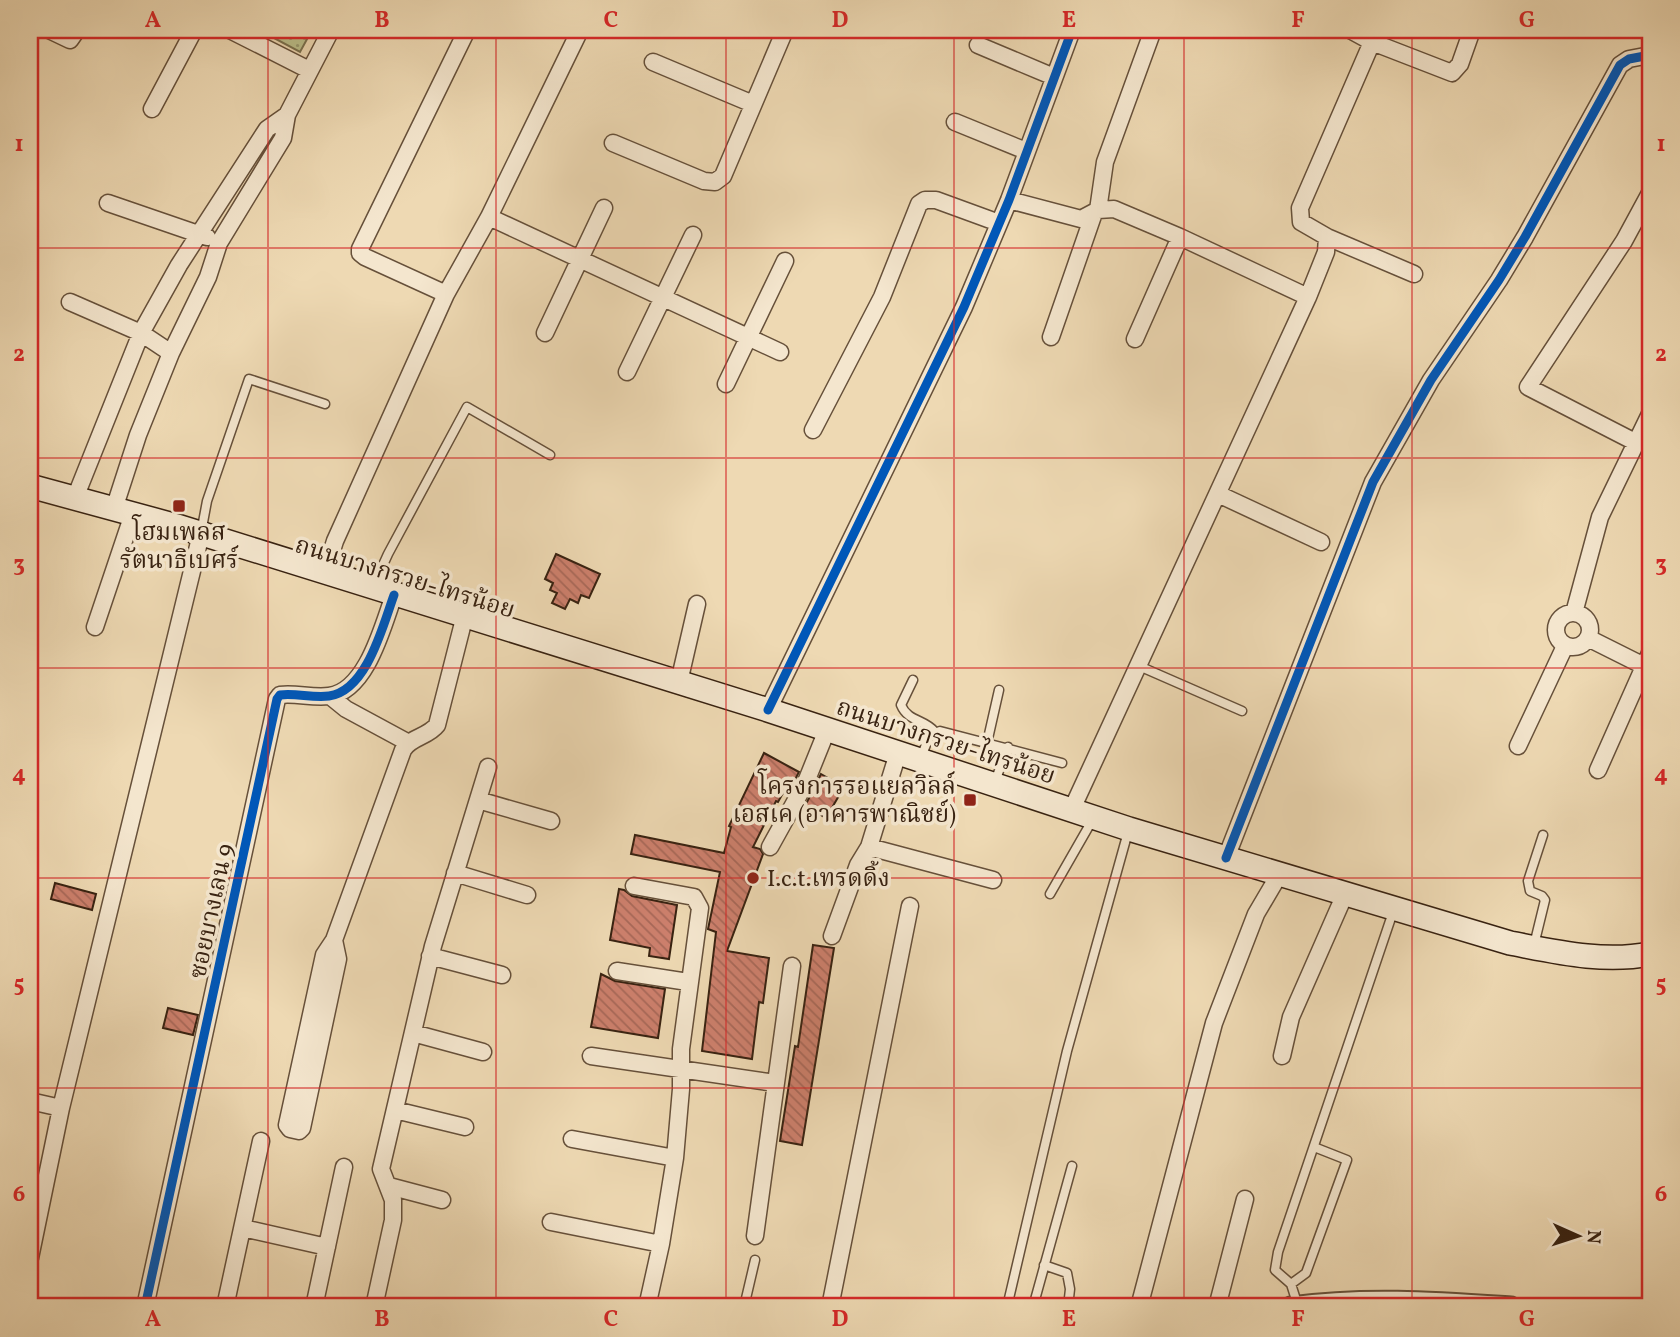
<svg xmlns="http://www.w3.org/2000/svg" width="1680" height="1337" font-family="Vollkorn,'Noto Serif Thai',serif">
  <defs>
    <pattern id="green-dots" width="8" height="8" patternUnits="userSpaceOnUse" patternTransform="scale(1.75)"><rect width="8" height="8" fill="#bbbf8b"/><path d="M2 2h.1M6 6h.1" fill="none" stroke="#999b70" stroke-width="1.8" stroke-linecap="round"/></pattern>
    <pattern id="building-back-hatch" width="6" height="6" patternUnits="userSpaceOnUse" patternTransform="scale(1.75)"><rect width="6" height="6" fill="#cd806d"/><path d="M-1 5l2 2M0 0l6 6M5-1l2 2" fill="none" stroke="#a76858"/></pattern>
  </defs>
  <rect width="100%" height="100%" fill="#eed9b3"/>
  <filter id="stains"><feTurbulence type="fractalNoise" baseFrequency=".00286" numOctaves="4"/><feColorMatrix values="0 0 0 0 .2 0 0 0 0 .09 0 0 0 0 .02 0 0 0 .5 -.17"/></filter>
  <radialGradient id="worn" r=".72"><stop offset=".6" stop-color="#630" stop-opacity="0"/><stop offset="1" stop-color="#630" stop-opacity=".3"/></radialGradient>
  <path fill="url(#green-dots)" stroke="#7a704e" stroke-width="2" d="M259 30H312L300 52Z"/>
  <path fill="url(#building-back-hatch)" stroke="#382211" stroke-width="2" d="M556 554 600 574 589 598 581 595 578 603 570 599 565 609 552 603 557 593 550 590 553 583 545 579Z
    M764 753 799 772 787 795 783 793 778 802 776 801 753 847 760 849 763 854 727 951 769 958 763 1003 759 1002 752 1059 702 1051 716 932 708 929 720 872 631 854 635 835 724 853 731 827 729 826Z
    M821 774 844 787 826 818 805 806Z
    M55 883 96 894 92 910 51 899Z
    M619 889 624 890 632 896 677 905 669 959 649 956 650 948 610 940Z
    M813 945 834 948 802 1145 780 1141 795 1046 798 1047Z
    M601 974 615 981 665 989 658 1038 591 1027Z
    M168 1008 198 1015 193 1035 163 1028Z"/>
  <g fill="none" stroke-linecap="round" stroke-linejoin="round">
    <g stroke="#66503a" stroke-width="11">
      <path id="service" d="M201 533 207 501 249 379 325 404
        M374 585 388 554 467 407 550 455
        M1139 666 1242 711
        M913 680 901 705C908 722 925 719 935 732
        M987 743 999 690
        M921 757 930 735 940 731 1062 763
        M994 784 1008 747
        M1050 894 1093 819
        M1534 945 1545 900 1542 896 1530 891 1528 881 1543 835
        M1044 1265 1067 1273 1070 1289 1068 1307
        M1291 1284 1306 1273 1347 1160 1314 1147
        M1298 1306 1291 1284 1275 1270 1278 1252 1393 912
        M744 1307 755 1260
        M1007 1307 1067 1051 1128 832
        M1033 1307 1072 1166"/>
    </g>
    <g stroke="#66503a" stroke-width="19">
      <path id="minor" d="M49 30 70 40 77 30
        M230 30 309 70
        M1381 30 1372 42 1452 73 1460 64 1472 30
        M978 45 1054 77
        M653 62 753 104
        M152 109 194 30
        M955 122 1026 151
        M613 143 704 181 715 182 723 176 785 30
        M1009 200 1081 219 1098 210 1114 209 1180 237 1308 297
        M108 203 207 237
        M1098 210 1105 162 1153 30
        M489 217 780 352
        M1327 237 1414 274
        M446 294 365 257 360 253V249L467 30
        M70 302 141 333 171 353
        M545 333 604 208
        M1051 337 1094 213
        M1135 339 1180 237
        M627 372 693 235
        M726 384 785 261
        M813 430 882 297 919 204 925 200H936L999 223
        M1635 442 1528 387 1624 241 1650 193
        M1218 494 1321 542
        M75 498 141 333 179 265 267 129 287 115
        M114 509 138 435 171 353 208 277 219 243 283 138 287 115 331 30
        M325 573 335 541 446 294 489 217 580 30
        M1556 630a17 17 0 1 1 34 0a17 17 0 1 1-34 0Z
        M1574 613 1600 517 1650 414
        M95 627 133 514
        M1588 638 1650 669
        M679 682 697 604
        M330 696 346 709 407 742
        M768 710 964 307 1009 200 1072 30
        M1518 746 1565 646
        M898 753 869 847 993 880
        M1598 770 1650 653
        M478 800 551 821
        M1072 809 1308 297 1326 252 1327 237 1301 222 1300 208 1372 42 1350 30
        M770 847 806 782 827 730
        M1226 858 1373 482 1431 380 1499 280 1525 237 1620 65 1629 59 1650 55
        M455 873 527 895
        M634 886 694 897 700 908 681 1049V1089L675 1158 661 1244 647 1307
        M832 936 858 865 869 847
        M334 940 338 959 302 1128 299 1131 290 1129 287 1125 324 955 334 940 403 750C410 737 428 737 437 725L465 615
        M430 956 502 975
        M617 971 688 982
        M413 1033 483 1052
        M591 1056 775 1083
        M1282 1056 1291 1017 1345 894
        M30 1101 61 1108
        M395 1110 465 1127
        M572 1139 675 1158
        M389 1186 442 1200
        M551 1222 661 1244
        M243 1228 327 1247
        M755 1236 792 966
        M30 1258 61 1108 201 534
        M145 1307 277 699 280 695C296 693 312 698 329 696 367 691 383 625 394 595
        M225 1307 261 1141
        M314 1307 344 1167
        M374 1307 393 1220V1200L381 1169 433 946 488 767
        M830 1307 910 906
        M1139 1307 1214 1023 1256 914 1279 875
        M1217 1307 1245 1199"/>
    </g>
    <g stroke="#66503a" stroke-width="23">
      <path id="tertiary" d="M1291 1307C1366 1297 1435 1302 1511 1307"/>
    </g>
    <g stroke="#382211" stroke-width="26">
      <path id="secondary" d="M30 486 177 526 768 710 1129 829 1510 943C1557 952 1603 963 1650 954"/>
    </g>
    <use href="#service" stroke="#f4e6ce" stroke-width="8"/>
    <use href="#minor" stroke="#f4e6ce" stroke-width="16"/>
    <use href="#tertiary" stroke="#f4e6ce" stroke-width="19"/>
    <use href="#secondary" stroke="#f4e6ce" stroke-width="23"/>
    <g stroke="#f4e6ce" stroke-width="13">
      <path id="cycleway" d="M768 710 964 307 1009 200 1072 30
        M1226 858 1373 482 1431 380 1499 280 1525 237 1620 65 1629 59 1650 55
        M145 1307 277 699 280 695C296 693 312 698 329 696 367 691 383 625 394 595"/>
    </g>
    <use href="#cycleway" stroke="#0057b8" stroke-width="9"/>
  </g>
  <path fill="none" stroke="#d62828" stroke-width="2" stroke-opacity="0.55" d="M268 30V1307M496 30V1307M726 30V1307M954 30V1307M1184 30V1307M1412 30V1307M30 248H1650M30 458H1650M30 668H1650M30 878H1650M30 1088H1650"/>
  <g fill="#8f2418" stroke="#f4e6ce" stroke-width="2.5">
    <rect x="172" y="499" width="14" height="14" rx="3.5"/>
    <rect x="963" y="793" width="14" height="14" rx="3.5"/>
    <circle cx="753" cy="878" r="7"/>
  </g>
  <g text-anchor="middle" stroke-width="7" stroke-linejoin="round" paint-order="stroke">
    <g font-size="24" fill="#382211" stroke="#f4e6ce">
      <text x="179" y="540">โฮมเพลส<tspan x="179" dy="28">รัตนาธิเบศร์</tspan></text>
      <text x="956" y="794" text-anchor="end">โครงการรอแยลวิลล์<tspan x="956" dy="28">เอสเค (อาคารพาณิชย์)</tspan></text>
      <text x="767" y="886" text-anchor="start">I.c.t.เทรดดิ้ง</text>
    </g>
    <g font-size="24" fill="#382211" stroke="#f4e6ce">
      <text transform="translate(405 577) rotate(17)" y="8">ถนนบางกรวย-ไทรน้อย</text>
      <text transform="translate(946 741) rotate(18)" y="8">ถนนบางกรวย-ไทรน้อย</text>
      <text transform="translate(211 911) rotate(-78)" y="8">ซอยบางเลน 9</text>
    </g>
  </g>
  <rect width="1680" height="1337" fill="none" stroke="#eed9b3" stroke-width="77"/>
  <g transform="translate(1578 1236) rotate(93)" stroke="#f4e6ce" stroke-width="5" paint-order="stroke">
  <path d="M0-5L12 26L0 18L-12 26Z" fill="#382211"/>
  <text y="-10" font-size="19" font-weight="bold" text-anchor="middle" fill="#382211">N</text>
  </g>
  <rect x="38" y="38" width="1604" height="1260" fill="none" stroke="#d62828" stroke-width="2.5"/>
  <g font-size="23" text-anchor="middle" font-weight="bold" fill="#d62828">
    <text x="153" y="27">A</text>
    <text x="382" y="27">B</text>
    <text x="611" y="27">C</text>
    <text x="840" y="27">D</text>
    <text x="1069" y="27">E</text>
    <text x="1298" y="27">F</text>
    <text x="1527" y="27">G</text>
    <text x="19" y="151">1</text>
    <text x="1661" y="151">1</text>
    <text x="19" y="361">2</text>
    <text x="1661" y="361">2</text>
    <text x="19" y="571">3</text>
    <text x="1661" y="571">3</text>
    <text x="19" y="781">4</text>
    <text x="1661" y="781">4</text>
    <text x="19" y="991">5</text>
    <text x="1661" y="991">5</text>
    <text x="19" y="1201">6</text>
    <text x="1661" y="1201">6</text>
    <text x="153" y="1326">A</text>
    <text x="382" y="1326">B</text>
    <text x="611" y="1326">C</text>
    <text x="840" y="1326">D</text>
    <text x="1069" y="1326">E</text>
    <text x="1298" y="1326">F</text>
    <text x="1527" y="1326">G</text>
  </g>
  <rect width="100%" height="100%" filter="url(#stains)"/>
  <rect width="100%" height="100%" fill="url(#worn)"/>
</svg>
